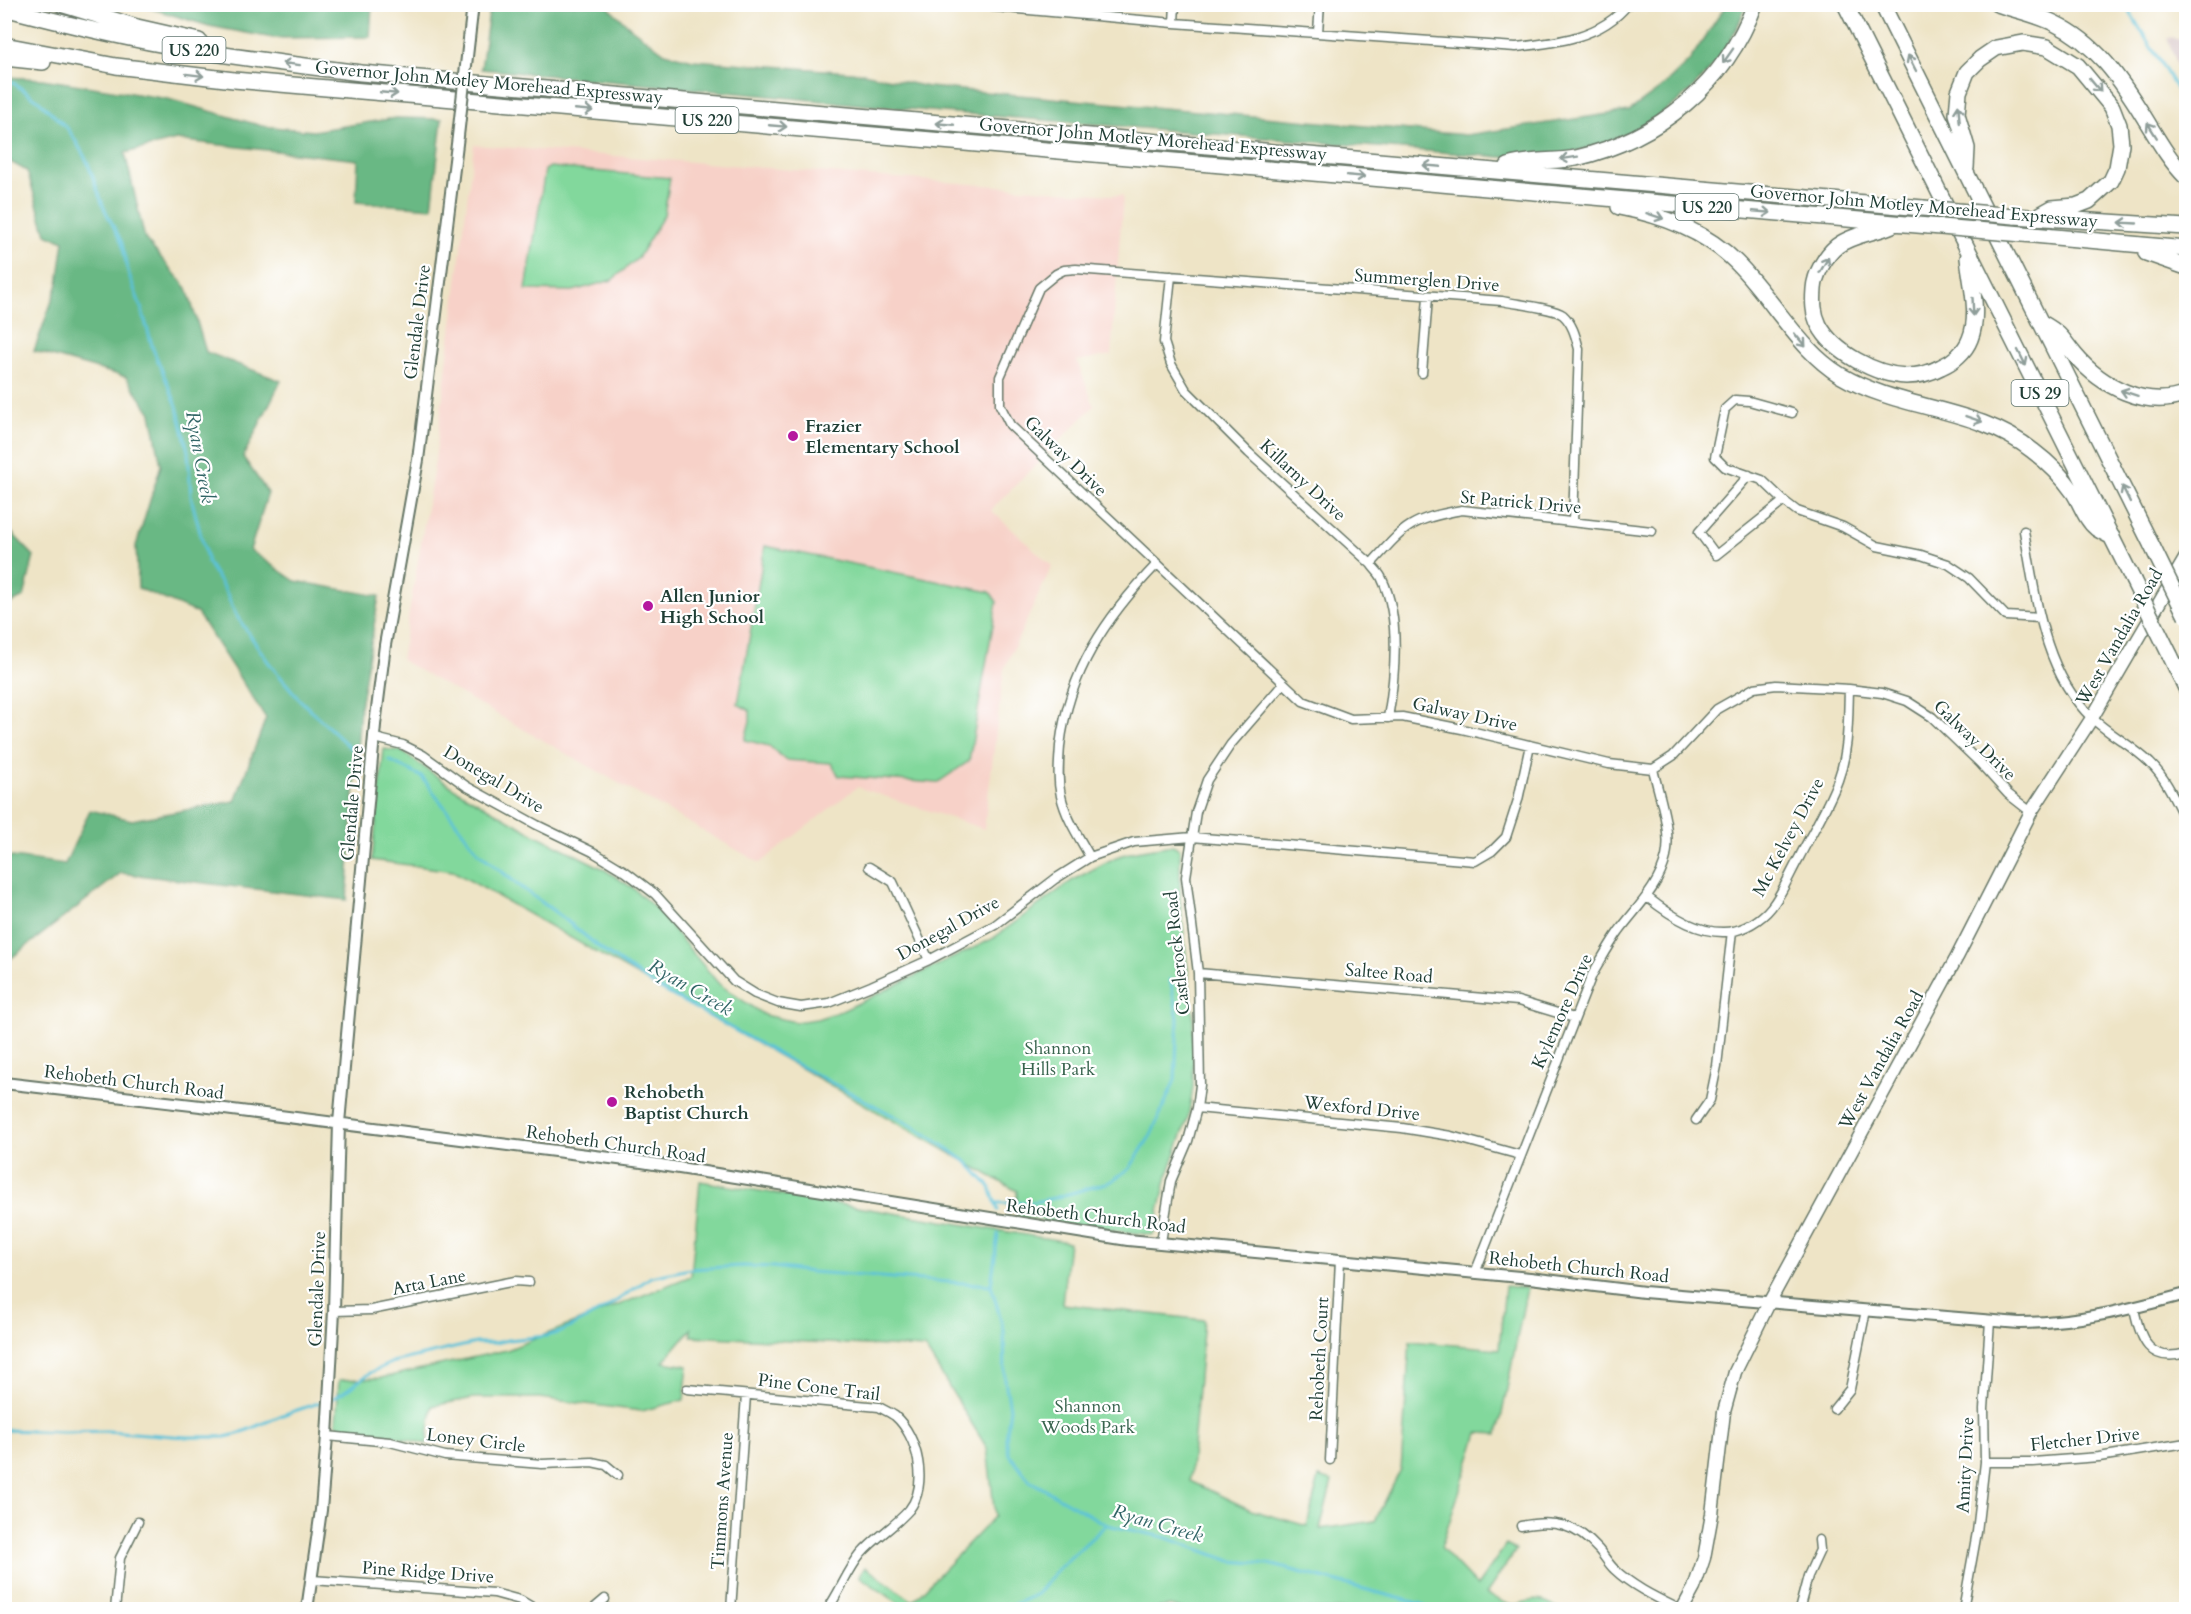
<svg xmlns="http://www.w3.org/2000/svg" width="2191" height="1614" font-family="Cardo,serif">
  <rect width="100%" height="100%" fill="#fff"/>
  <filter id="ink" filterUnits="userSpaceOnUse"><feTurbulence type="fractalNoise" baseFrequency=".0167" numOctaves="2"/><feDisplacementMap in="SourceGraphic" scale="12" xChannelSelector="R" yChannelSelector="G"/><feConvolveMatrix kernelMatrix="1 2 1 2 8 2 1 2 1" color-interpolation-filters="sRGB"/></filter>
  <filter id="wash" filterUnits="userSpaceOnUse"><feTurbulence type="fractalNoise" baseFrequency=".008" numOctaves="4" result="noise"/><feDisplacementMap in="SourceGraphic" scale="24" xChannelSelector="R" yChannelSelector="G"/><feGaussianBlur stdDeviation="1.35" result="paint"/><feColorMatrix in="noise" values="0 0 0 0 0 0 0 0 0 0 0 0 0 0 0 0 0 1.4 0 .05"/><feComposite in="paint" operator="in"/></filter>
  <g filter="url(#wash)">
    <rect width="100%" height="100%" fill="#eee4c6"/>
    <path fill="#f7d1c8" d="M474 145 1123 196 1111 355 1077 361 1094 406 991 510 1052 566 1004 669 984 829 857 787 760 863 401 660 435 461Z"/>
    <path fill="#d2bfc0" d="M2167 38 2186 40V83L2182 77Z"/>
    <path fill="#82d89c" stroke="#508a68" stroke-width="1.5" d="M550 167 670 178 664 215 638 258 612 280 573 291 526 290 545 170Z
      M765 546 990 592 997 602 969 761 937 783 839 776 831 763 786 760 769 746 745 740 750 721V711L738 704Z
      M384 749 401 751 455 789 528 831 602 868 633 888 655 908 719 984 764 1015 795 1022 817 1019 844 1010 992 939 1073 880 1116 857 1136 851 1173 845 1180 849V899L1193 1014V1087L1188 1118 1166 1180 1159 1211 1157 1230 1152 1235 1069 1225 1017 1216V1191L453 871 372 860Z
      M700 1181 1069 1242 1062 1304 1204 1320 1190 1481 1251 1510 1307 1526 1319 1477 1332 1481 1320 1529 1375 1521 1401 1469 1410 1341 1499 1349 1505 1286 1527 1288 1498 1434 1478 1433 1441 1548 1477 1586 1506 1545 1516 1550 1486 1594 1512 1606C1531 1600 1541 1596 1559 1609L1188 1610 1170 1606 1140 1610 907 1609 859 1576 865 1567 913 1601 995 1516 987 1448 925 1348 691 1336V1329L663 1362 688 1366 684 1400 641 1411 539 1398H474L432 1406 427 1444 380 1433 345 1430 336 1423 339 1380 381 1378 507 1350 691 1276Z"/>
    <path fill="#69b884" stroke="#447a5c" stroke-width="1.5" d="M139 5 372 4V5L370 37 273 38 209 26Z
      M490 5H606L631 28 665 53 693 60 863 73 928 87 1466 135 1629 111 1662 87 1690 60 1726 5H1746C1720 80 1656 130 1581 150 1560 156 1535 156 1513 158L930 111 481 69Z
      M5 77 42 79 168 99 262 126 313 131 396 118 442 119 432 208 356 202 358 160 176 140 125 153 145 239 187 288 206 352 281 381 243 457 268 493 250 550 295 581 379 596 360 707 347 900 121 873 5 963V856L65 864 90 810 132 820 235 801 266 718 197 613 138 588 136 546 161 465 151 413 126 377 34 351 58 284 64 241 46 234 27 171 5 159Z
      M4 510 11 532 34 556 24 597 5 606Z"/>
    <g fill="none" stroke-linecap="round" stroke-linejoin="round">
      <path stroke="#5bc2d9" stroke-width="3" d="M2125 4 2186 105
        M4 86 12 82 38 100 67 128 74 138 87 161 104 208 122 243 128 272 142 310 153 349 177 406 188 451 191 497 208 563 226 592 236 615 269 663 299 699 361 758
        M389 760 422 777 478 852 518 885 562 917 605 952 655 986 785 1058 915 1127 944 1146 968 1163 990 1187 998 1210
        M996 1203H1029L1054 1198 1110 1182 1130 1168 1151 1135 1175 1080 1178 1018 1170 979
        M998 1234 991 1285 1004 1331 1005 1380 1010 1408 1006 1439 1009 1454 1030 1481 1107 1525 1164 1537 1231 1561 1269 1564 1421 1604 1431 1610
        M331 1399 344 1392 370 1373 393 1362 476 1343H494L508 1340 546 1336 561 1332 605 1309 651 1277 690 1269 742 1266 773 1267 811 1272 991 1285
        M4 1430 64 1432 107 1431 186 1437H225L238 1434 285 1414 325 1401
        M1002 1610 1037 1594 1059 1568 1106 1525"/>
    </g>
  </g>
  <g filter="url(#ink)">
    <g fill="none" stroke-linecap="round" stroke-linejoin="round">
      <g stroke="#677767" stroke-width="11">
        <path id="minor" d="M962 4 1174 23 1516 47C1554 43 1602 38 1628 4
          M1174 23 1175 4
          M1318 32 1320 4
          M1171 276 1164 342 1171 364 1186 390 1249 453 1371 564C1374 569 1380 573 1382 579 1401 618 1395 677 1388 718
          M1422 373 1428 297
          M1792 413 1749 401 1735 400 1725 409 1715 457 1725 467 1762 480 1784 501 1797 511 1843 527 1877 546 1921 555 1948 564 1969 578 2006 616 2040 618
          M1749 475 1699 532 1716 555 1784 501
          M1573 522 1579 349C1576 338 1573 324 1563 315 1554 308 1515 304 1502 301L1076 269 1064 270 1056 274 1039 288 1000 377V405L1010 425 1303 701 1351 719 1402 717 1462 729 1609 764 1653 769 1673 756 1717 709 1754 688 1776 685 1849 689 1882 693 1907 701 1932 717 1980 763 2008 794 2031 812
          M2024 531C2036 596 2042 670 2092 718 2110 735 2133 746 2150 763 2167 779 2176 802 2186 822
          M1371 564C1405 526 1410 519 1462 510L1652 531
          M375 738 403 745 423 755 466 786 537 825 593 852 626 872 655 894 734 981 755 994 778 1003 801 1007 829 1003 871 986 929 960 995 925 1055 879 1090 857 1134 842 1192 837 1475 861 1492 851 1506 837 1518 800 1530 745
          M1090 857C1079 837 1066 818 1061 796 1057 779 1059 762 1060 746 1069 671 1106 617 1157 564
          M869 867 893 882 929 960
          M1647 897C1671 916 1702 937 1734 931 1750 927 1766 916 1775 902 1784 889 1791 872 1799 858 1812 832 1828 807 1838 780 1849 751 1848 719 1849 689
          M1198 973 1518 1001 1574 1018
          M1197 1108 1402 1128 1451 1136 1520 1155
          M1696 1120 1710 1100 1717 1066 1732 931
          M1161 1242 1171 1181 1188 1141 1197 1108 1200 1085 1198 973 1186 877 1196 812 1207 780 1231 744 1283 684
          M1475 1273 1592 975C1601 960 1609 945 1619 931 1637 907 1659 887 1666 857 1672 830 1659 796 1653 769
          M2134 1308C2140 1339 2149 1364 2186 1353
          M334 1311 371 1310 515 1281 529 1282
          M687 1389 879 1407C884 1410 891 1413 895 1416 918 1436 929 1485 909 1510 895 1526 875 1538 861 1554 847 1571 840 1592 827 1610
          M1834 1409 1850 1389 1866 1310
          M327 1436 390 1442 445 1456 542 1464 592 1462 606 1465 618 1475
          M1330 1460 1340 1260
          M1985 1462H2033L2099 1457 2186 1443
          M1521 1526C1554 1519 1576 1524 1599 1550 1604 1556 1608 1563 1614 1569 1633 1587 1657 1598 1681 1610
          M312 1580 494 1593 520 1600 537 1610
          M115 1610 120 1558 138 1522
          M592 1610 605 1599
          M731 1610 746 1395
          M1799 1610 1808 1576 1820 1550 1819 1540
          M1963 1610 1977 1532 1985 1462 1984 1409 1990 1321"/>
      </g>
      <g stroke="#677767" stroke-width="14">
        <path id="tertiary" d="M469 39 473 4
          M4 1083 209 1107 642 1162 1128 1240 1530 1278 1644 1292 2019 1323C2077 1323 2131 1309 2186 1294
          M307 1610 321 1510 327 1436 334 1311 339 1123 375 725 385 645 418 460 458 136"/>
      </g>
      <g stroke="#677767" stroke-width="15">
        <path id="secondary" d="M1682 1610 1694 1588 1704 1558 1712 1514 1724 1412 1735 1372 1770 1301 1957 957 2031 812 2092 718 2186 557"/>
      </g>
      <g stroke="#677767" stroke-width="18">
        <path id="motorway" d="M61 4 137 27 199 41
          M1845 4 2133 580
          M1882 4 2152 546
          M1997 4C2015 10 2036 14 2054 23 2096 43 2120 78 2144 117 2157 138 2169 160 2186 177
          M4 8C58 22 111 35 165 45 230 57 295 65 361 73L1923 208
          M4 45 116 66 234 80 1929 226
          M4 58 43 62
          M1508 166C1529 159 1554 162 1576 158 1658 139 1726 84 1755 4
          M1966 168 1967 148 1957 114 1959 92 1967 72 1980 59 1996 48 2023 43 2047 47 2078 66 2112 107 2119 125 2121 144 2117 168 2111 181 2089 201 2076 206 2052 208 2036 217
          M1619 207C1661 215 1705 231 1736 262 1751 277 1764 294 1777 311 1796 335 1814 359 1840 375 1901 411 1977 406 2033 451 2049 463 2063 477 2074 493 2081 504 2086 520 2096 528 2100 531 2107 534 2112 537
          M2014 216 2186 227
          M1892 225C1875 233 1853 234 1837 246 1825 256 1815 274 1814 289 1813 302 1813 313 1819 325 1833 352 1876 375 1906 376 1919 376 1930 373 1941 367 1953 362 1965 352 1970 339 1980 315 1971 284 1968 258
          M2023 234 2186 249
          M2146 253 2186 267
          M2042 323C2063 335 2061 338 2075 355 2101 386 2146 410 2186 394
          M2170 655 2186 688"/>
      </g>
      <use href="#minor" stroke="#fff" stroke-width="8"/>
      <use href="#tertiary" stroke="#fff" stroke-width="10"/>
      <use href="#secondary" stroke="#fff" stroke-width="12"/>
      <use href="#motorway" stroke="#fff" stroke-width="15"/>
      <g stroke="#677767" stroke-width="14" stroke-linecap="butt">
        <path id="tertiary-bridge" d="M458 136 469 39"/>
      </g>
      <g stroke="#677767" stroke-width="18" stroke-linecap="butt">
        <path id="motorway-bridge" d="M1923 208 2014 216
          M1929 226 2023 234
          M2152 546 2186 616
          M2133 580 2170 655"/>
      </g>
      <use href="#tertiary-bridge" stroke="#fff" stroke-width="10"/>
      <use href="#motorway-bridge" stroke="#fff" stroke-width="15"/>
    </g>
    <defs><path id="oneway-shaft" d="M-6 0H5M1.5-3L5.5 0L1.5 3" fill="none" stroke-width="1.6" stroke-linecap="round" stroke-linejoin="round" transform="scale(1.5)"/></defs>
    <g stroke="#8f9e9a">
      <use href="#oneway-shaft" transform="translate(1728 56) rotate(125)"/>
      <use href="#oneway-shaft" transform="translate(1912 63) rotate(-117)"/>
      <use href="#oneway-shaft" transform="translate(291 64) rotate(-173)"/>
      <use href="#oneway-shaft" transform="translate(195 75) rotate(7)"/>
      <use href="#oneway-shaft" transform="translate(2095 85) rotate(50)"/>
      <use href="#oneway-shaft" transform="translate(389 93) rotate(5)"/>
      <use href="#oneway-shaft" transform="translate(584 110) rotate(5)"/>
      <use href="#oneway-shaft" transform="translate(1959 114) rotate(-95)"/>
      <use href="#oneway-shaft" transform="translate(945 124) rotate(-175)"/>
      <use href="#oneway-shaft" transform="translate(778 126) rotate(5)"/>
      <use href="#oneway-shaft" transform="translate(2152 130) rotate(-122)"/>
      <use href="#oneway-shaft" transform="translate(1569 158) rotate(171)"/>
      <use href="#oneway-shaft" transform="translate(1432 166) rotate(-175)"/>
      <use href="#oneway-shaft" transform="translate(1356 176) rotate(5)"/>
      <use href="#oneway-shaft" transform="translate(1762 212) rotate(5)"/>
      <use href="#oneway-shaft" transform="translate(1655 216) rotate(18)"/>
      <use href="#oneway-shaft" transform="translate(2128 223) rotate(-177)"/>
      <use href="#oneway-shaft" transform="translate(1824 265) rotate(-60)"/>
      <use href="#oneway-shaft" transform="translate(1973 307) rotate(87)"/>
      <use href="#oneway-shaft" transform="translate(1800 340) rotate(50)"/>
      <use href="#oneway-shaft" transform="translate(2022 358) rotate(63)"/>
      <use href="#oneway-shaft" transform="translate(2129 393) rotate(-162)"/>
      <use href="#oneway-shaft" transform="translate(1974 419) rotate(19)"/>
      <use href="#oneway-shaft" transform="translate(2126 494) rotate(-116)"/>
    </g>
  </g>
  <g fill="#b5179e" stroke="#fff" stroke-width="2">
    <circle cx="793" cy="436" r="6"/>
    <circle cx="648" cy="606" r="6"/>
    <circle cx="612" cy="1102" r="6"/>
  </g>
  <g text-anchor="middle" stroke-width="4.5" stroke-linejoin="round" paint-order="stroke">
    <g fill="#fff" stroke="#627771" stroke-width="1.5">
      <rect x="162.5" y="37" width="63" height="26" rx="4.5"/>
      <rect x="675.5" y="107" width="63" height="26" rx="4.5"/>
      <rect x="1675.5" y="194" width="63" height="26" rx="4.5"/>
      <rect x="2011.5" y="380" width="57" height="26" rx="4.5"/>
    </g>
    <g font-size="16" font-weight="bold" fill="#1f3d34">
      <text x="194" y="56">US 220</text>
      <text x="707" y="126">US 220</text>
      <text x="1707" y="213">US 220</text>
      <text x="2040" y="399">US 29</text>
    </g>
    <g font-size="18" fill="#1f3d34" stroke="#fff">
      <text transform="translate(489 82) rotate(5)" y="6">Governor John Motley Morehead Expressway</text>
      <text transform="translate(1153 139) rotate(5)" y="6">Governor John Motley Morehead Expressway</text>
      <text transform="translate(1924 206) rotate(5)" y="6">Governor John Motley Morehead Expressway</text>
      <text transform="translate(1427 280) rotate(4)" y="6">Summerglen Drive</text>
      <text transform="translate(417 322) rotate(-83)" y="6">Glendale Drive</text>
      <text transform="translate(1066 456) rotate(44)" y="6">Galway Drive</text>
      <text transform="translate(1303 480) rotate(43)" y="6">Killarny Drive</text>
      <text transform="translate(1521 502) rotate(5)" y="6">St Patrick Drive</text>
      <text transform="translate(2119 637) rotate(-60)" y="6">West Vandalia Road</text>
      <text transform="translate(1465 714) rotate(12)" y="6">Galway Drive</text>
      <text transform="translate(1975 740) rotate(44)" y="6">Galway Drive</text>
      <text transform="translate(494 779) rotate(31)" y="6">Donegal Drive</text>
      <text transform="translate(352 803) rotate(-85)" y="6">Glendale Drive</text>
      <text transform="translate(1788 837) rotate(-62)" y="6">Mc Kelvey Drive</text>
      <text transform="translate(948 928) rotate(-29)" y="6">Donegal Drive</text>
      <text transform="translate(1177 953) rotate(-96)" y="6">Castlerock Road</text>
      <text transform="translate(1389 973) rotate(5)" y="6">Saltee Road</text>
      <text transform="translate(1562 1011) rotate(-66)" y="6">Kylemore Drive</text>
      <text transform="translate(1881 1060) rotate(-61)" y="6">West Vandalia Road</text>
      <text transform="translate(134 1082) rotate(7)" y="6">Rehobeth Church Road</text>
      <text transform="translate(1362 1108) rotate(6)" y="6">Wexford Drive</text>
      <text transform="translate(616 1144) rotate(8)" y="6">Rehobeth Church Road</text>
      <text transform="translate(1096 1216) rotate(7)" y="6">Rehobeth Church Road</text>
      <text transform="translate(1579 1267) rotate(6)" y="6">Rehobeth Church Road</text>
      <text transform="translate(429 1282) rotate(-11)" y="6">Arta Lane</text>
      <text transform="translate(317 1289) rotate(-88)" y="6">Glendale Drive</text>
      <text transform="translate(1319 1359) rotate(-87)" y="6">Rehobeth Court</text>
      <text transform="translate(819 1387) rotate(7)" y="6">Pine Cone Trail</text>
      <text transform="translate(2085 1439) rotate(-6)" y="6">Fletcher Drive</text>
      <text transform="translate(476 1440) rotate(7)" y="6">Loney Circle</text>
      <text transform="translate(1965 1465) rotate(-87)" y="6">Amity Drive</text>
      <text transform="translate(722 1501) rotate(-86)" y="6">Timmons Avenue</text>
      <text transform="translate(428 1572) rotate(4)" y="6">Pine Ridge Drive</text>
    </g>
    <g font-size="18" font-weight="bold" fill="#1f3d34" stroke="#fff" text-anchor="start">
      <text x="805" y="432">Frazier<tspan x="805" dy="21">Elementary School</tspan></text>
      <text x="660" y="602">Allen Junior<tspan x="660" dy="21">High School</tspan></text>
      <text x="624" y="1098">Rehobeth<tspan x="624" dy="21">Baptist Church</tspan></text>
    </g>
    <g font-size="18" fill="#38644e" stroke="#fff">
      <text x="1058" y="1054">Shannon<tspan x="1058" dy="21">Hills Park</tspan></text>
      <text x="1088" y="1412">Shannon<tspan x="1088" dy="21">Woods Park</tspan></text>
    </g>
    <g font-size="20" font-style="italic" fill="#316566" stroke="#fff">
      <text transform="translate(201 457) rotate(80)" y="7">Ryan Creek</text>
      <text transform="translate(691 987) rotate(30)" y="7">Ryan Creek</text>
      <text transform="translate(1158 1523) rotate(16)" y="7">Ryan Creek</text>
    </g>
  </g>
  <rect width="2191" height="1614" fill="none" stroke="#fff" stroke-width="24"/>
</svg>
